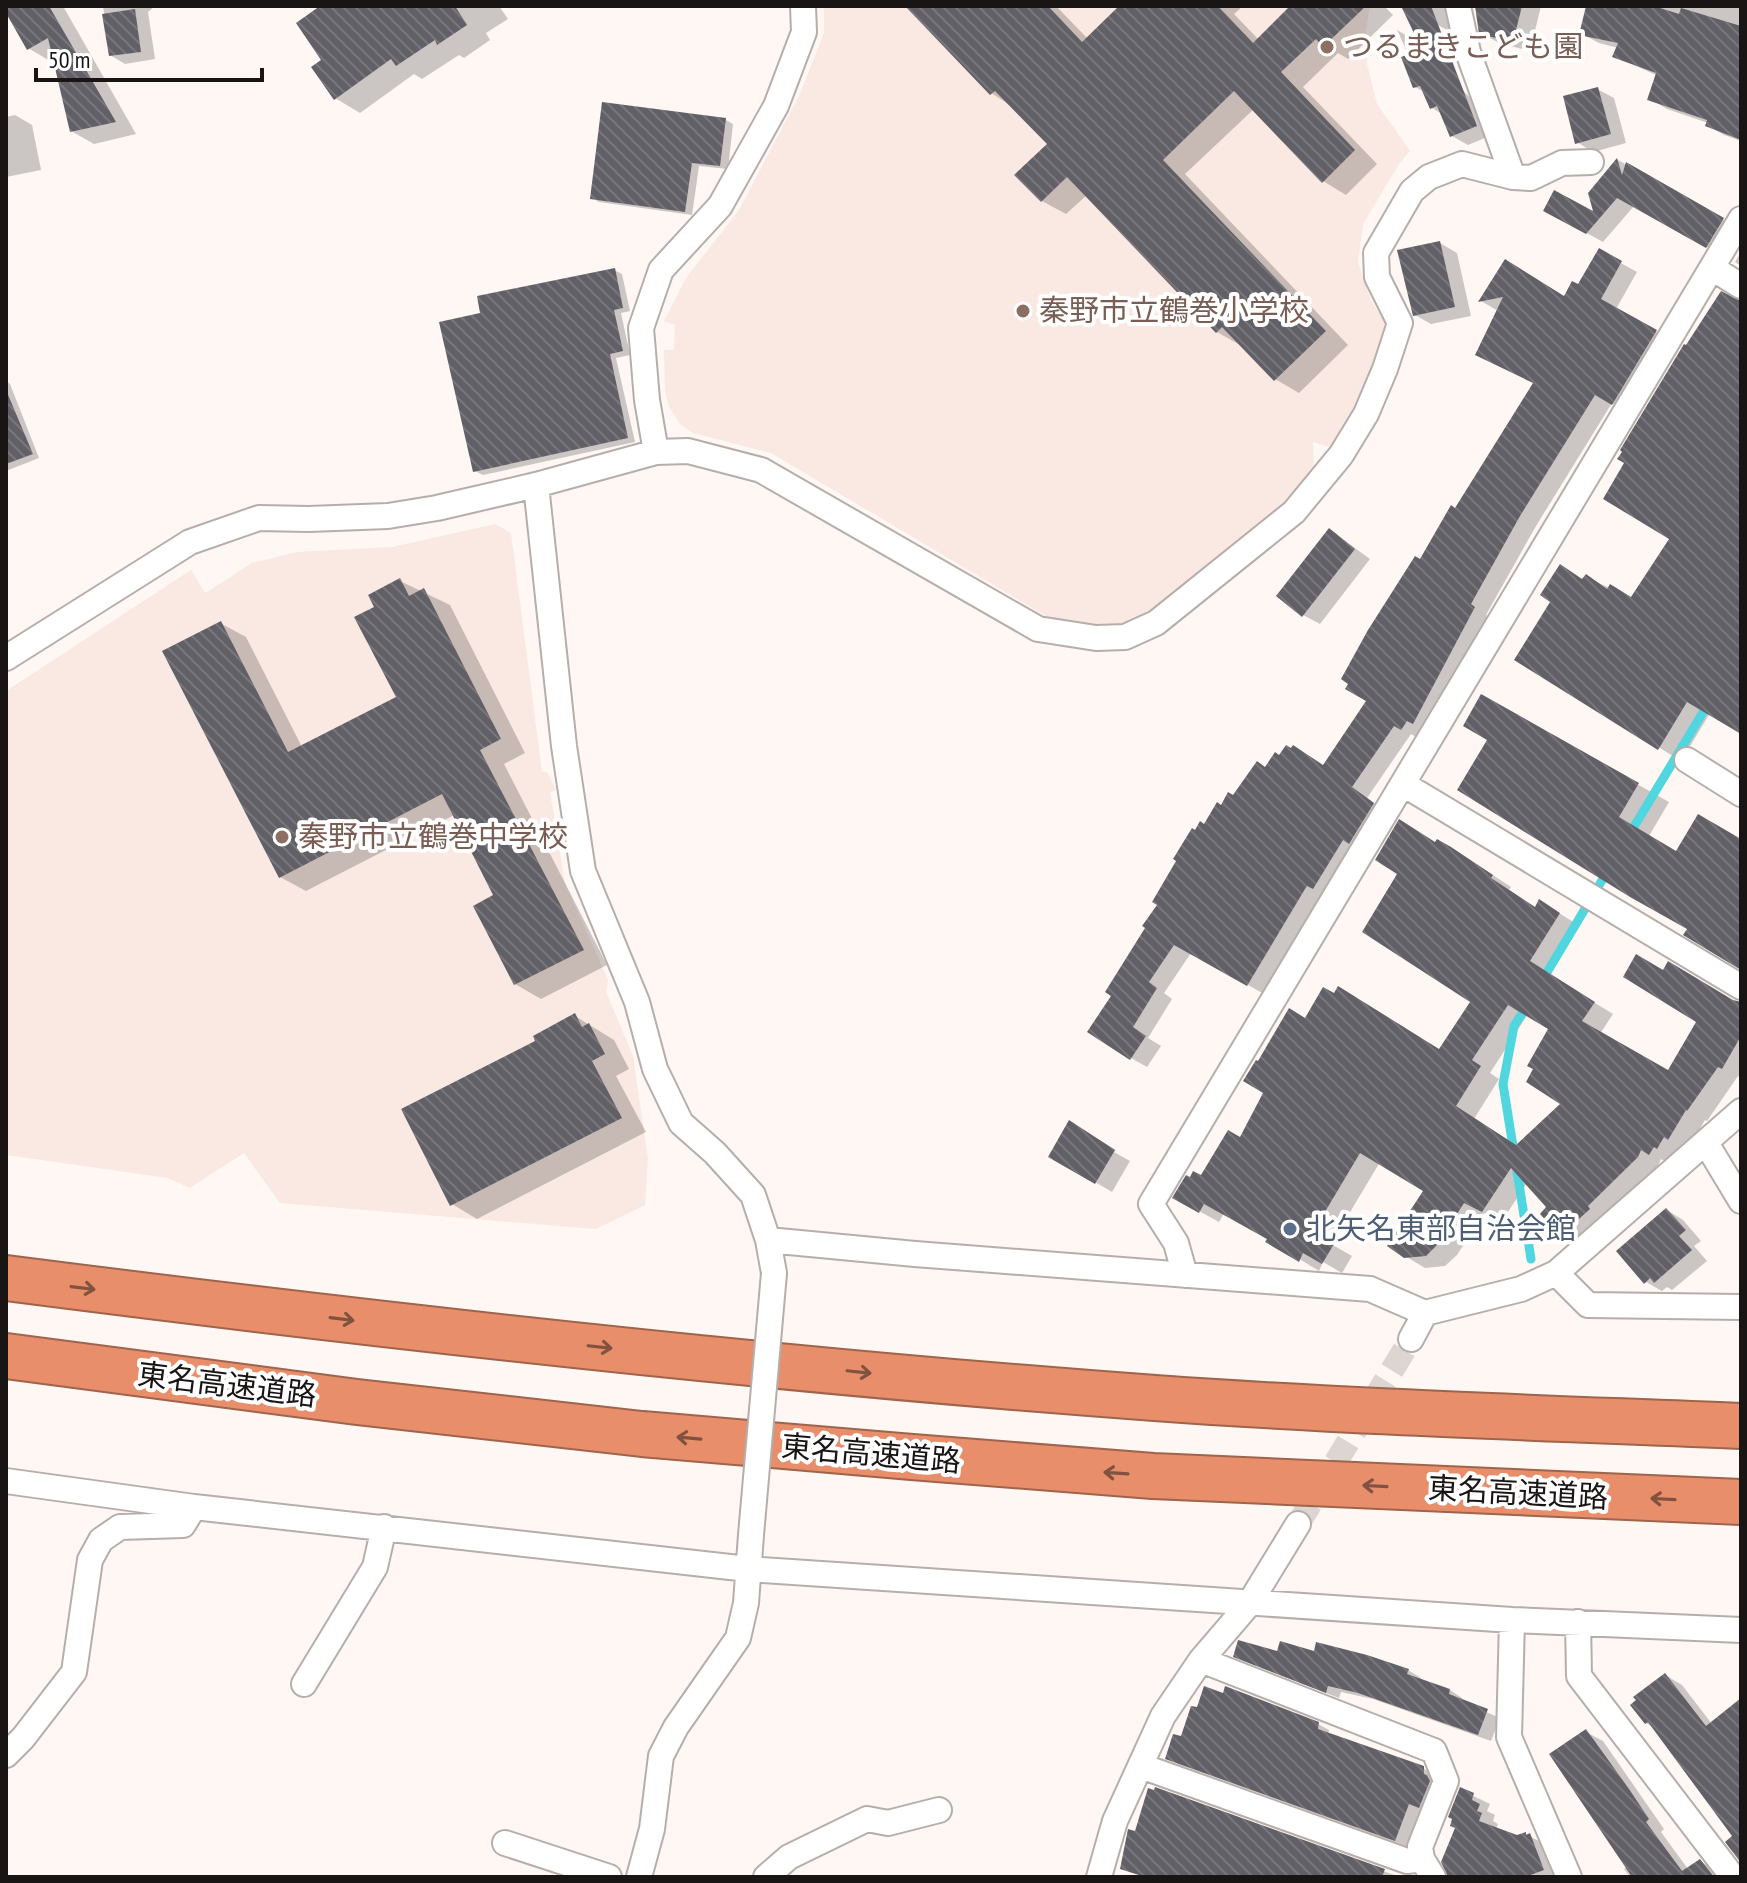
<svg xmlns="http://www.w3.org/2000/svg" width="1747" height="1883" font-family="'PT Sans Narrow','Noto Sans JP',sans-serif">
  <defs>
    <pattern id="building-back-hatch" width="6" height="6" patternUnits="userSpaceOnUse" patternTransform="scale(2)"><rect width="6" height="6" fill="#626067"/><path d="M-1 5l2 2M0 0l6 6M5-1l2 2" fill="none" stroke="#78767b"/></pattern>
  </defs>
  <rect width="100%" height="100%" fill="#fef7f4"/>
  <path fill="#f9e9e2" d="M824 6H1370L1366 30 1367 64 1377 104 1410 151 1399 164 1363 224 1358 262 1371 301 1386 324 1368 386 1335 449 1313 442 1314 469 1288 505 1149 616 1112 627 1051 619 771 453 693 433 680 424 669 406 665 391 664 350H674L675 325 664 321 686 278 739 210 800 94 824 33Z
    M495 524 511 533 542 772H547L556 790 550 792 565 883 608 980 606 992 633 1056 648 1159 645 1205 596 1229 280 1203 244 1153 190 1188 168 1178 6 1155V691L191 570 205 593 252 563 297 552 392 547Z"/>
  <path fill="#0003" fill-rule="evenodd" d="M6 6H63L136 134 94 144 71 131 55 59 50 61 28 48Z
    M103 6H155L148 12 155 59 125 64 110 55Z
    M321 6H499L508 19 486 33 490 40 464 58 459 55 422 79 414 74 360 113 335 98 324 60Z
    M907 6H1056L1088 39 1122 6H1243L1234 14 1259 40 1293 6H1384L1393 15 1348 59 1338 53 1303 87 1377 164 1346 195 1323 181 1254 109 1185 174 1348 345 1299 393 1275 379 1240 345 1217 332 1087 195 1066 214 1042 201 1017 175 1050 144 1012 106 991 93Z
    M1421 6H1466L1463 34 1445 29 1427 19Z
    M1475 6H1541L1530 51 1499 43 1481 33Z
    M1588 6H1741V141L1724 135 1707 125 1708 123 1667 109 1650 99 1658 76 1615 56 1618 48 1599 43 1582 34Z
    M1397 30 1414 40 1483 111 1492 135 1468 145 1452 136 1442 114 1432 108 1424 92 1415 87 1409 56Z
    M1597 89 1614 98 1626 143 1593 152 1577 142Z
    M15 115 32 125 41 170 6 177V117Z
    M726 120 733 124 728 169 699 166 692 215 599 202 592 198Z
    M1618 160 1727 222 1723 256 1634 206 1603 242 1545 210 1596 214 1590 193Z
    M1440 243 1457 253 1471 316 1431 324 1415 315Z
    M1599 251 1637 272 1616 309 1672 341 1629 413 1612 403 1536 526 1486 615 1491 618 1418 738 1411 734 1367 798 1389 814 1264 994 1191 953 1164 993 1172 999 1148 1038 1161 1046 1147 1067 1131 1058 1113 995 1196 832 1266 769 1325 767 1369 701 1421 562 1456 511 1535 384 1498 311 1481 301 1506 262 1565 298 1578 287Z
    M1741 252V266L1735 262Z
    M614 270 622 274 630 311 621 313 630 355 616 358 635 442 483 475 475 471 483 315Z
    M1741 303V732L1710 713 1681 761 1517 660 1586 577 1633 599 1672 539Z
    M6 381 10 384 39 458 6 471Z
    M1330 530 1370 559 1320 624 1303 615Z
    M400 581 450 605 525 753 504 764 607 965 541 999 515 984 496 896 454 815 306 891 280 877 220 623 246 637 302 747 398 698 376 608Z
    M1482 697 1669 802 1649 836 1677 853 1741 841V967L1689 928 1490 740Z
    M1436 844 1470 860 1511 887 1509 890 1536 908 1559 913 1578 925 1548 974 1613 1014 1600 1034 1669 1073 1699 1021 1664 972 1741 1007V1078L1738 1076 1707 1121 1705 1120 1688 1149 1669 1164 1661 1159 1657 1168 1580 1246 1561 1235 1549 1207 1527 1183 1502 1221 1484 1213 1457 1255 1445 1266 1425 1268 1405 1256 1426 1190 1380 1162 1331 1244 1352 1256 1342 1273 1323 1262 1319 1271 1224 1213 1219 1222 1175 1198 1202 1178 1241 1139 1306 1020 1440 1051 1473 1001ZM1528 1014 1550 1029 1563 1103 1517 1147 1474 1119 1499 1079 1490 1073Z
    M575 1016 614 1040 629 1069 616 1076 646 1132 477 1219 452 1204 538 1041Z
    M1070 1123 1116 1150 1114 1152 1130 1161 1112 1192 1051 1156Z
    M1667 1210 1683 1220 1701 1241 1694 1246 1707 1261 1672 1290 1667 1287 1662 1291 1646 1282Z
    M1279 1653H1316L1408 1670 1421 1678 1420 1681 1450 1690 1462 1698 1461 1701 1500 1718 1491 1741 1373 1699 1341 1692 1339 1698 1249 1663Z
    M1665 1675 1682 1685 1712 1724 1741 1701V1859L1735 1837 1654 1728 1646 1723Z
    M1318 1724 1329 1730 1328 1735 1423 1768 1434 1775 1431 1812 1420 1809 1406 1846 1178 1764 1167 1758 1182 1739Z
    M1586 1732 1603 1741 1664 1829 1661 1832 1688 1869 1700 1861 1717 1871 1722 1877H1630L1624 1869 1627 1867Z
    M1156 1790 1400 1877H1143L1157 1839Z
    M1461 1790 1490 1804 1487 1811 1495 1815 1493 1821 1498 1824 1496 1829 1517 1837 1525 1834 1547 1845 1559 1877H1504Z"/>
  <g fill="none" stroke-linecap="round" stroke-linejoin="round">
    <path stroke="#50d6df" stroke-width="9" d="M1629 835 1708 704
      M1543 979 1607 872
      M1527 1006 1514 1026 1503 1084 1531 1259"/>
  </g>
  <path fill="url(#building-back-hatch)" fill-rule="evenodd" d="M6 6H49L116 122 70 132 48 38 27 50 6 13Z
    M320 6H455L467 25 437 45 435 40 396 66 391 59 334 100 311 67 321 60 296 23Z
    M905 6H1048L1082 42 1119 6H1218L1253 43 1290 6H1366L1323 47 1316 39 1281 72 1355 150 1322 183 1234 91 1163 160 1326 331 1274 381 1222 327 1216 333 1067 177 1041 202 1014 175 1047 144 995 91 990 95Z
    M1401 6H1431L1477 126 1450 137 1437 106 1430 109 1420 86 1413 88 1401 57 1422 50Z
    M1475 6H1522L1513 42 1479 34Z
    M1586 6H1654L1679 14 1681 8 1741 26V140L1705 126 1707 120 1647 100 1656 73 1612 57 1618 43 1579 35Z
    M135 9 141 52 109 56 102 14Z
    M1598 87 1611 134 1575 144 1563 96Z
    M602 102 726 118 720 166 692 163 685 212 590 199Z
    M1617 158 1622 175 1626 162 1724 218 1706 248 1617 198 1586 234 1543 211 1554 190 1593 211 1588 193Z
    M1440 241 1455 307 1413 316 1397 250Z
    M1599 248 1622 261 1601 299 1657 330 1612 405 1595 395 1520 516 1471 604 1475 607 1413 724 1407 721 1401 730 1394 726 1352 787 1374 803 1349 844 1343 840 1313 889 1307 886 1305 889 1247 986 1174 945 1149 982 1157 988 1133 1027 1146 1036 1130 1060 1087 1032 1111 996 1105 992 1145 928 1142 926 1157 905 1152 902 1176 861 1173 859 1192 828 1195 830 1200 821 1204 824 1217 802 1221 805 1228 792 1233 795 1257 761 1265 767 1275 752 1279 755 1286 745 1291 748 1293 745 1323 765 1366 701 1345 689 1348 684 1341 679 1368 630 1415 556 1420 559 1451 505 1455 508 1533 383 1475 355 1503 297 1478 302 1505 259 1564 296 1572 281 1578 284Z
    M615 268 623 308 614 310 623 351 610 354 628 438 473 472 439 322 480 313 477 296Z
    M1721 291 1741 301V734L1687 702 1658 750 1514 660 1550 602 1540 595 1560 564 1582 579 1586 574 1607 589 1610 584 1631 597 1669 539 1603 499 1624 463 1617 459 1622 452 1620 450 1684 344 1686 345Z
    M6 390 33 454 6 464Z
    M1329 528 1355 549 1302 617 1276 596Z
    M400 578 409 596 424 588 501 739 480 750 584 950 514 985 473 906 493 895 442 794 279 878 162 651 221 621 288 752 396 697 354 617 374 607 368 595Z
    M1481 694 1639 783 1619 817 1676 851 1698 814 1741 839V970L1683 935 1687 929 1630 897 1457 790 1487 740 1463 726Z
    M1399 819 1435 842 1437 839 1451 847 1493 875 1491 878 1535 907 1539 899 1560 913 1530 961 1595 1002 1582 1021 1668 1070 1696 1022 1623 977 1636 954 1663 970 1668 961 1733 1000 1741 1002V1036L1722 1069 1718 1067 1687 1111 1686 1110 1668 1140 1664 1137 1657 1149 1654 1147 1649 1155 1641 1150 1638 1157 1588 1206 1590 1209 1560 1236 1540 1214 1546 1207 1511 1168 1482 1212 1464 1203 1438 1244 1426 1256 1404 1258 1387 1246 1423 1191 1360 1153 1313 1232 1334 1244 1322 1264 1303 1253 1299 1262 1265 1242 1267 1239 1204 1204 1199 1213 1172 1198 1186 1175 1190 1177 1193 1171 1201 1175 1228 1130 1240 1137 1263 1093 1243 1081 1256 1060 1258 1061 1289 1008 1305 1018 1323 987 1334 993 1338 986 1439 1049 1470 1002 1362 932 1397 874 1375 860ZM1508 1005 1548 1029 1527 1066 1533 1069 1526 1082 1560 1104 1516 1145 1456 1106 1481 1066 1472 1060Z
    M575 1013 582 1027 589 1023 605 1054 592 1061 622 1118 450 1206 401 1109 535 1041 533 1036Z
    M1069 1120 1115 1150 1095 1184 1048 1157Z
    M1666 1208 1686 1230 1679 1236 1692 1250 1654 1283 1650 1278 1644 1284 1616 1251Z
    M1238 1640 1277 1651 1280 1641 1314 1651 1316 1642 1367 1655 1409 1669 1407 1674 1450 1689 1449 1694 1488 1709 1478 1735 1358 1693 1328 1686 1326 1693 1233 1657Z
    M1665 1673 1706 1726 1741 1698V1863L1725 1842 1732 1836 1648 1722 1645 1724 1630 1705 1636 1700 1633 1697Z
    M1204 1686 1223 1693 1225 1686 1319 1722 1318 1729 1424 1766V1774L1427 1775 1430 1781 1419 1808 1409 1804 1395 1841 1165 1759 1173 1734 1181 1736 1191 1706 1197 1707Z
    M1586 1729 1629 1789 1649 1819 1646 1822 1682 1871 1700 1859 1714 1877H1632L1549 1754Z
    M1155 1787 1385 1869 1382 1877H1145L1120 1869 1128 1829 1135 1831 1148 1788 1154 1790Z
    M1460 1787 1474 1793 1472 1800 1480 1804 1477 1811 1482 1813 1479 1821 1517 1835 1526 1832V1835L1530 1833 1544 1870 1525 1877H1448L1441 1862 1455 1828 1450 1826 1452 1819 1448 1817Z"/>
  <g fill="none" stroke-linecap="round" stroke-linejoin="round">
    <path stroke="#dcd5d2" stroke-width="24" stroke-dasharray="24 12" stroke-linecap="butt" d="M1298 1524 1411 1339"/>
    <g stroke="#b6aeaa" stroke-width="28">
      <path id="street" d="M1458 6 1468 52 1513 177
        M1712 268 1741 286
        M656 452 647 400 641 328 661 270 720 206 776 106 804 32 803 6
        M536 485 564 746 583 871 637 1002 655 1069 681 1123 715 1153 753 1195 768 1240 774 1273
        M6 658 190 542 259 518 309 519 388 516 437 508 536 485 656 452 688 451 761 470 1038 629 1096 638 1125 637 1156 623 1294 512 1341 455 1366 414 1385 369 1400 323 1377 277 1376 253 1412 191 1429 177 1462 164 1513 177 1531 178 1562 163 1591 162
        M1687 760 1741 794
        M1403 784 1741 987
        M1706 1143 1741 1201
        M768 1240 915 1254 1370 1289 1425 1313 1521 1289 1556 1273 1741 1111
        M1556 1273 1588 1305 1741 1307
        M1185 1275 1176 1243 1151 1204 1741 219
        M1411 1339 1425 1313
        M6 1481 194 1507 748 1569 1512 1620 1741 1630
        M1512 1620 1509 1737 1569 1877
        M1578 1622 1579 1676 1733 1877
        M1201 1660 1434 1751 1446 1781 1420 1847 1422 1859 1433 1877
        M304 1684 375 1567 384 1527
        M6 1755 23 1738 74 1672 90 1560 101 1540 120 1527 183 1525 194 1507
        M1141 1766 1407 1861 1422 1859
        M505 1843 609 1877
        M639 1877 652 1829 661 1756 676 1727 738 1638 746 1603 751 1535
        M766 1877 789 1857 867 1819 888 1823 939 1810
        M1099 1877 1115 1821 1163 1716 1201 1660 1249 1604 1298 1524"/>
    </g>
    <g stroke="#9f644c" stroke-width="48">
      <path id="highway" d="M6 1278C388 1327 771 1370 1155 1398 1350 1412 1546 1418 1741 1426
        M6 1356 357 1402 642 1434 912 1457 1153 1476 1741 1502"/>
    </g>
    <use href="#street" stroke="#fff" stroke-width="24"/>
    <use href="#highway" stroke="#e88e6a" stroke-width="44"/>
    <g stroke="#b6aeaa" stroke-width="28" stroke-linecap="butt">
      <path id="street-bridge" d="M751 1535 774 1273"/>
    </g>
    <use href="#street-bridge" stroke="#fff" stroke-width="24"/>
  </g>
  <defs><path id="oneway-shaft" d="M-6 0H5M1.5-3L5.5 0L1.5 3" fill="none" stroke-width="1.6" stroke-linecap="round" stroke-linejoin="round" transform="scale(2)"/></defs>
  <g stroke="#80523f">
    <use href="#oneway-shaft" transform="translate(83 1288) rotate(7)"/>
    <use href="#oneway-shaft" transform="translate(342 1319) rotate(7)"/>
    <use href="#oneway-shaft" transform="translate(600 1347) rotate(6)"/>
    <use href="#oneway-shaft" transform="translate(859 1372) rotate(6)"/>
    <use href="#oneway-shaft" transform="translate(689 1438) rotate(-175)"/>
    <use href="#oneway-shaft" transform="translate(1116 1473) rotate(-176)"/>
    <use href="#oneway-shaft" transform="translate(1375 1486) rotate(-177)"/>
    <use href="#oneway-shaft" transform="translate(1663 1499) rotate(-177)"/>
  </g>
  <g fill="#8d6e63" stroke="#fff" stroke-width="3">
    <circle cx="1327" cy="47" r="8"/>
    <circle cx="1023" cy="311" r="8"/>
    <circle cx="282" cy="837" r="8"/>
  </g>
  <circle fill="#5c6f8a" stroke="#fff" stroke-width="3" cx="1290" cy="1229" r="8"/>
  <g text-anchor="middle" stroke-width="8" stroke-linejoin="round" paint-order="stroke">
    <g font-size="30" fill="#785e54" stroke="#fff" text-anchor="start">
      <text x="1343" y="57">つるまきこども園</text>
      <text x="1039" y="321">秦野市立鶴巻小学校</text>
      <text x="298" y="847">秦野市立鶴巻中学校</text>
    </g>
    <g font-size="30" fill="#4e5e75" stroke="#fff" text-anchor="start">
      <text x="1306" y="1239">北矢名東部自治会館</text>
    </g>
    <g font-size="30" fill="#181514" stroke="#fff">
      <text transform="translate(227 1385) rotate(7)" y="10">東名高速道路</text>
      <text transform="translate(871 1454) rotate(5)" y="10">東名高速道路</text>
      <text transform="translate(1518 1493) rotate(3)" y="10">東名高速道路</text>
    </g>
  </g>
  <rect width="1747" height="1883" fill="none" stroke="#181514" stroke-width="16"/>
  <path d="M36 68v12h226v-12" fill="none" stroke="#181514" stroke-width="4"/>
  <text x="48" y="68" font-size="24" fill="#181514" stroke="#ffffff" stroke-width="6" paint-order="stroke">50 m</text>
</svg>
